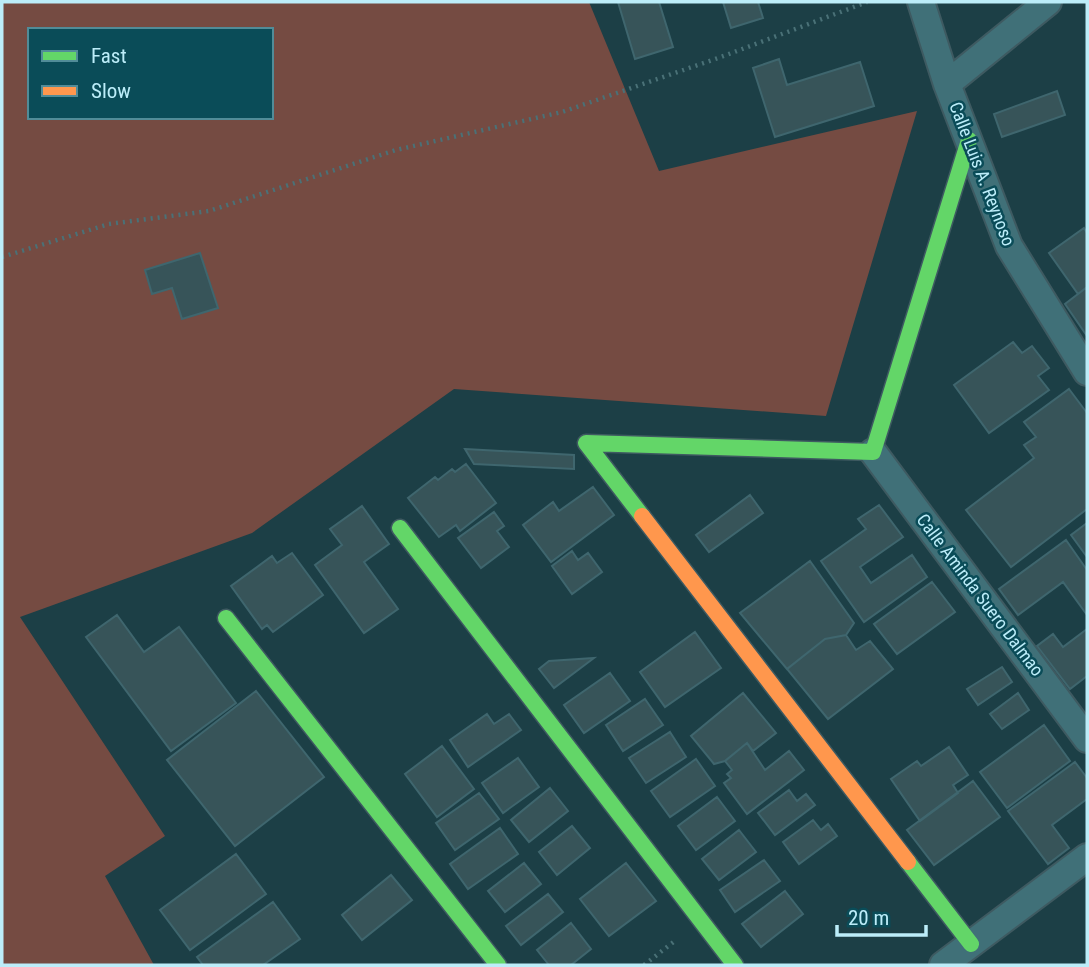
<svg xmlns="http://www.w3.org/2000/svg" width="1089" height="967" font-family="'Roboto Condensed',sans-serif">
  <rect width="100%" height="100%" fill="#1c3f46"/>
  <path fill="#754b42" fill-rule="evenodd" d="M2 2H589L659 171 917 111 826 416 454 389 252 533 20 617 165 836 105 876 154 965H2ZM30 30H271V117H30Z"/>
  <path fill="#375459" stroke="#3f666e" stroke-width="2" d="M618 2H659L673 47 635 59Z
    M723 2H758L763 18 731 28Z
    M779 59 787 85 860 62 874 106 775 137 753 68Z
    M1057 91 1065 115 1002 137 994 114Z
    M1084 228 1087 233V287L1078 294 1049 253Z
    M200 253 218 308 182 319 172 288 152 294 145 270Z
    M1087 287V336L1065 304Z
    M1013 342 1022 353 1032 346 1049 368 1038 376 1049 390 989 433 954 385Z
    M1069 389 1087 413V509L1011 567 966 510 1034 458 1024 445 1036 437 1024 422Z
    M465 449 574 455V469L474 464Z
    M466 464 496 503 460 531 456 525 439 537 408 498 435 477 438 480 452 469 455 472Z
    M593 487 614 515 551 562 523 525 553 502 559 511Z
    M750 495 763 513 709 552 696 535Z
    M879 505 903 537 860 567 871 583 912 555 927 577 864 622 821 561 866 529 858 519Z
    M362 506 389 544 364 562 398 609 364 633 315 565 342 545 330 529Z
    M494 512 504 526 497 531 509 547 481 568 458 538Z
    M1087 523V557L1071 535Z
    M1066 540 1087 570V615L1063 582 1018 615 999 589Z
    M572 551 578 560 588 553 602 572 572 594 552 566Z
    M292 553 323 595 273 632 267 625 262 629 231 586 272 556 277 563Z
    M810 561 854 623 846 635 825 639 787 669 740 613Z
    M932 582 955 612 897 654 874 624Z
    M117 615 144 652 179 627 236 703 171 751 86 637Z
    M1087 629V676L1070 689 1037 646 1053 634 1063 647Z
    M695 632 721 668 665 707 640 672Z
    M846 635 856 650 870 641 893 669 828 719 787 669 825 639Z
    M594 658 554 688 539 669 549 661Z
    M1002 667 1012 682 978 705 967 689Z
    M610 673 630 701 584 733 564 705Z
    M256 691 324 777 235 846 167 760Z
    M743 693 776 733 753 751 747 743 725 761 714 764 691 736Z
    M1018 693 1029 710 1002 729 990 714Z
    M645 699 663 725 623 751 606 725Z
    M487 714 494 724 509 714 521 730 468 767 450 740Z
    M1044 725 1070 761 1007 808 980 772Z
    M670 732 686 757 646 783 629 758Z
    M747 743 765 770 789 751 804 770 747 814 724 783 731 778 727 774 732 770 725 761Z
    M442 746 474 789 437 817 405 774Z
    M949 747 968 775 953 785 958 793 920 821 891 779 917 761 921 766Z
    M518 758 539 787 503 813 482 783Z
    M696 759 715 786 670 817 651 791Z
    M1075 762 1087 778V799L1052 825 1069 848 1048 864 1008 811Z
    M973 781 1000 817 934 865 907 830Z
    M550 788 568 811 529 842 511 820Z
    M789 790 797 801 806 794 815 805 775 835 758 813Z
    M479 793 499 819 455 850 436 823Z
    M717 797 735 821 696 850 678 826Z
    M813 820 821 830 828 824 837 836 799 864 783 842Z
    M572 826 590 848 557 875 539 852Z
    M500 828 518 854 468 889 450 864Z
    M739 830 756 852 719 880 702 859Z
    M236 854 266 894 190 950 160 910Z
    M764 860 780 881 735 912 720 890Z
    M524 863 541 884 505 912 488 891Z
    M626 863 656 901 609 936 580 899Z
    M391 875 412 900 362 940 342 915Z
    M785 891 803 914 761 947 742 924Z
    M548 894 563 912 521 945 506 926Z
    M273 902 300 939 263 965H203L197 957Z
    M571 923 591 949 571 965H549L537 950Z"/>
  <g fill="none" stroke-linecap="round" stroke-linejoin="round">
    <g stroke="#3e5a61" stroke-width="30">
      <path id="street" d="M921 2 947 84 1009 246 1087 372
        M947 84 1048 2
        M873 452 1087 739
        M943 965 1087 857"/>
    </g>
    <g stroke="#3e5a61" stroke-width="19">
      <path id="fast" d="M642 516 586 443 873 452 969 140
        M400 528 735 965
        M226 618 498 965
        M908 862 971 944"/>
    </g>
    <g stroke="#3e5a61" stroke-width="19">
      <path id="slow" d="M642 516 908 862"/>
    </g>
    <path stroke="#4a7177" stroke-width="4.5" stroke-dasharray="2 5" stroke-linecap="butt" d="M2 257 109 224 209 211 396 150 562 112 721 57 867 2
      M644 965 676 940"/>
    <use href="#street" stroke="#407078" stroke-width="26"/>
    <use href="#fast" stroke="#63d668" stroke-width="16"/>
    <use href="#slow" stroke="#ff974d" stroke-width="16"/>
  </g>
  <g text-anchor="middle" stroke-width="5" stroke-linejoin="round" paint-order="stroke">
    <g font-size="18" fill="#bcedf9" stroke="#0a4c58">
      <text transform="translate(982 174) rotate(69)" y="6">Calle Luis A. Reynoso</text>
      <text transform="translate(980 595) rotate(53)" y="6">Calle Aminda Suero Dalmao</text>
    </g>
  </g>
  <rect width="1089" height="967" fill="none" stroke="#bcedf9" stroke-width="7"/>
  <rect x="28" y="28" width="245" height="91" fill="#0a4c58" stroke="#518c98" stroke-width="2"/>
  <rect x="42" y="51" width="35" height="10" fill="#63d668" stroke="#518c98" stroke-width="2"/>
  <text x="91" y="63" font-size="21" fill="#bcedf9">Fast</text>
  <rect x="42" y="86" width="35" height="10" fill="#ff974d" stroke="#518c98" stroke-width="2"/>
  <text x="91" y="98" font-size="21" fill="#bcedf9">Slow</text>
  <path d="M837 925v10h89v-10" fill="none" stroke="#bcedf9" stroke-width="3.5"/>
  <text x="848" y="925" font-size="21" fill="#bcedf9" stroke="#0a4c58" stroke-width="5" paint-order="stroke">20 m</text>
</svg>
